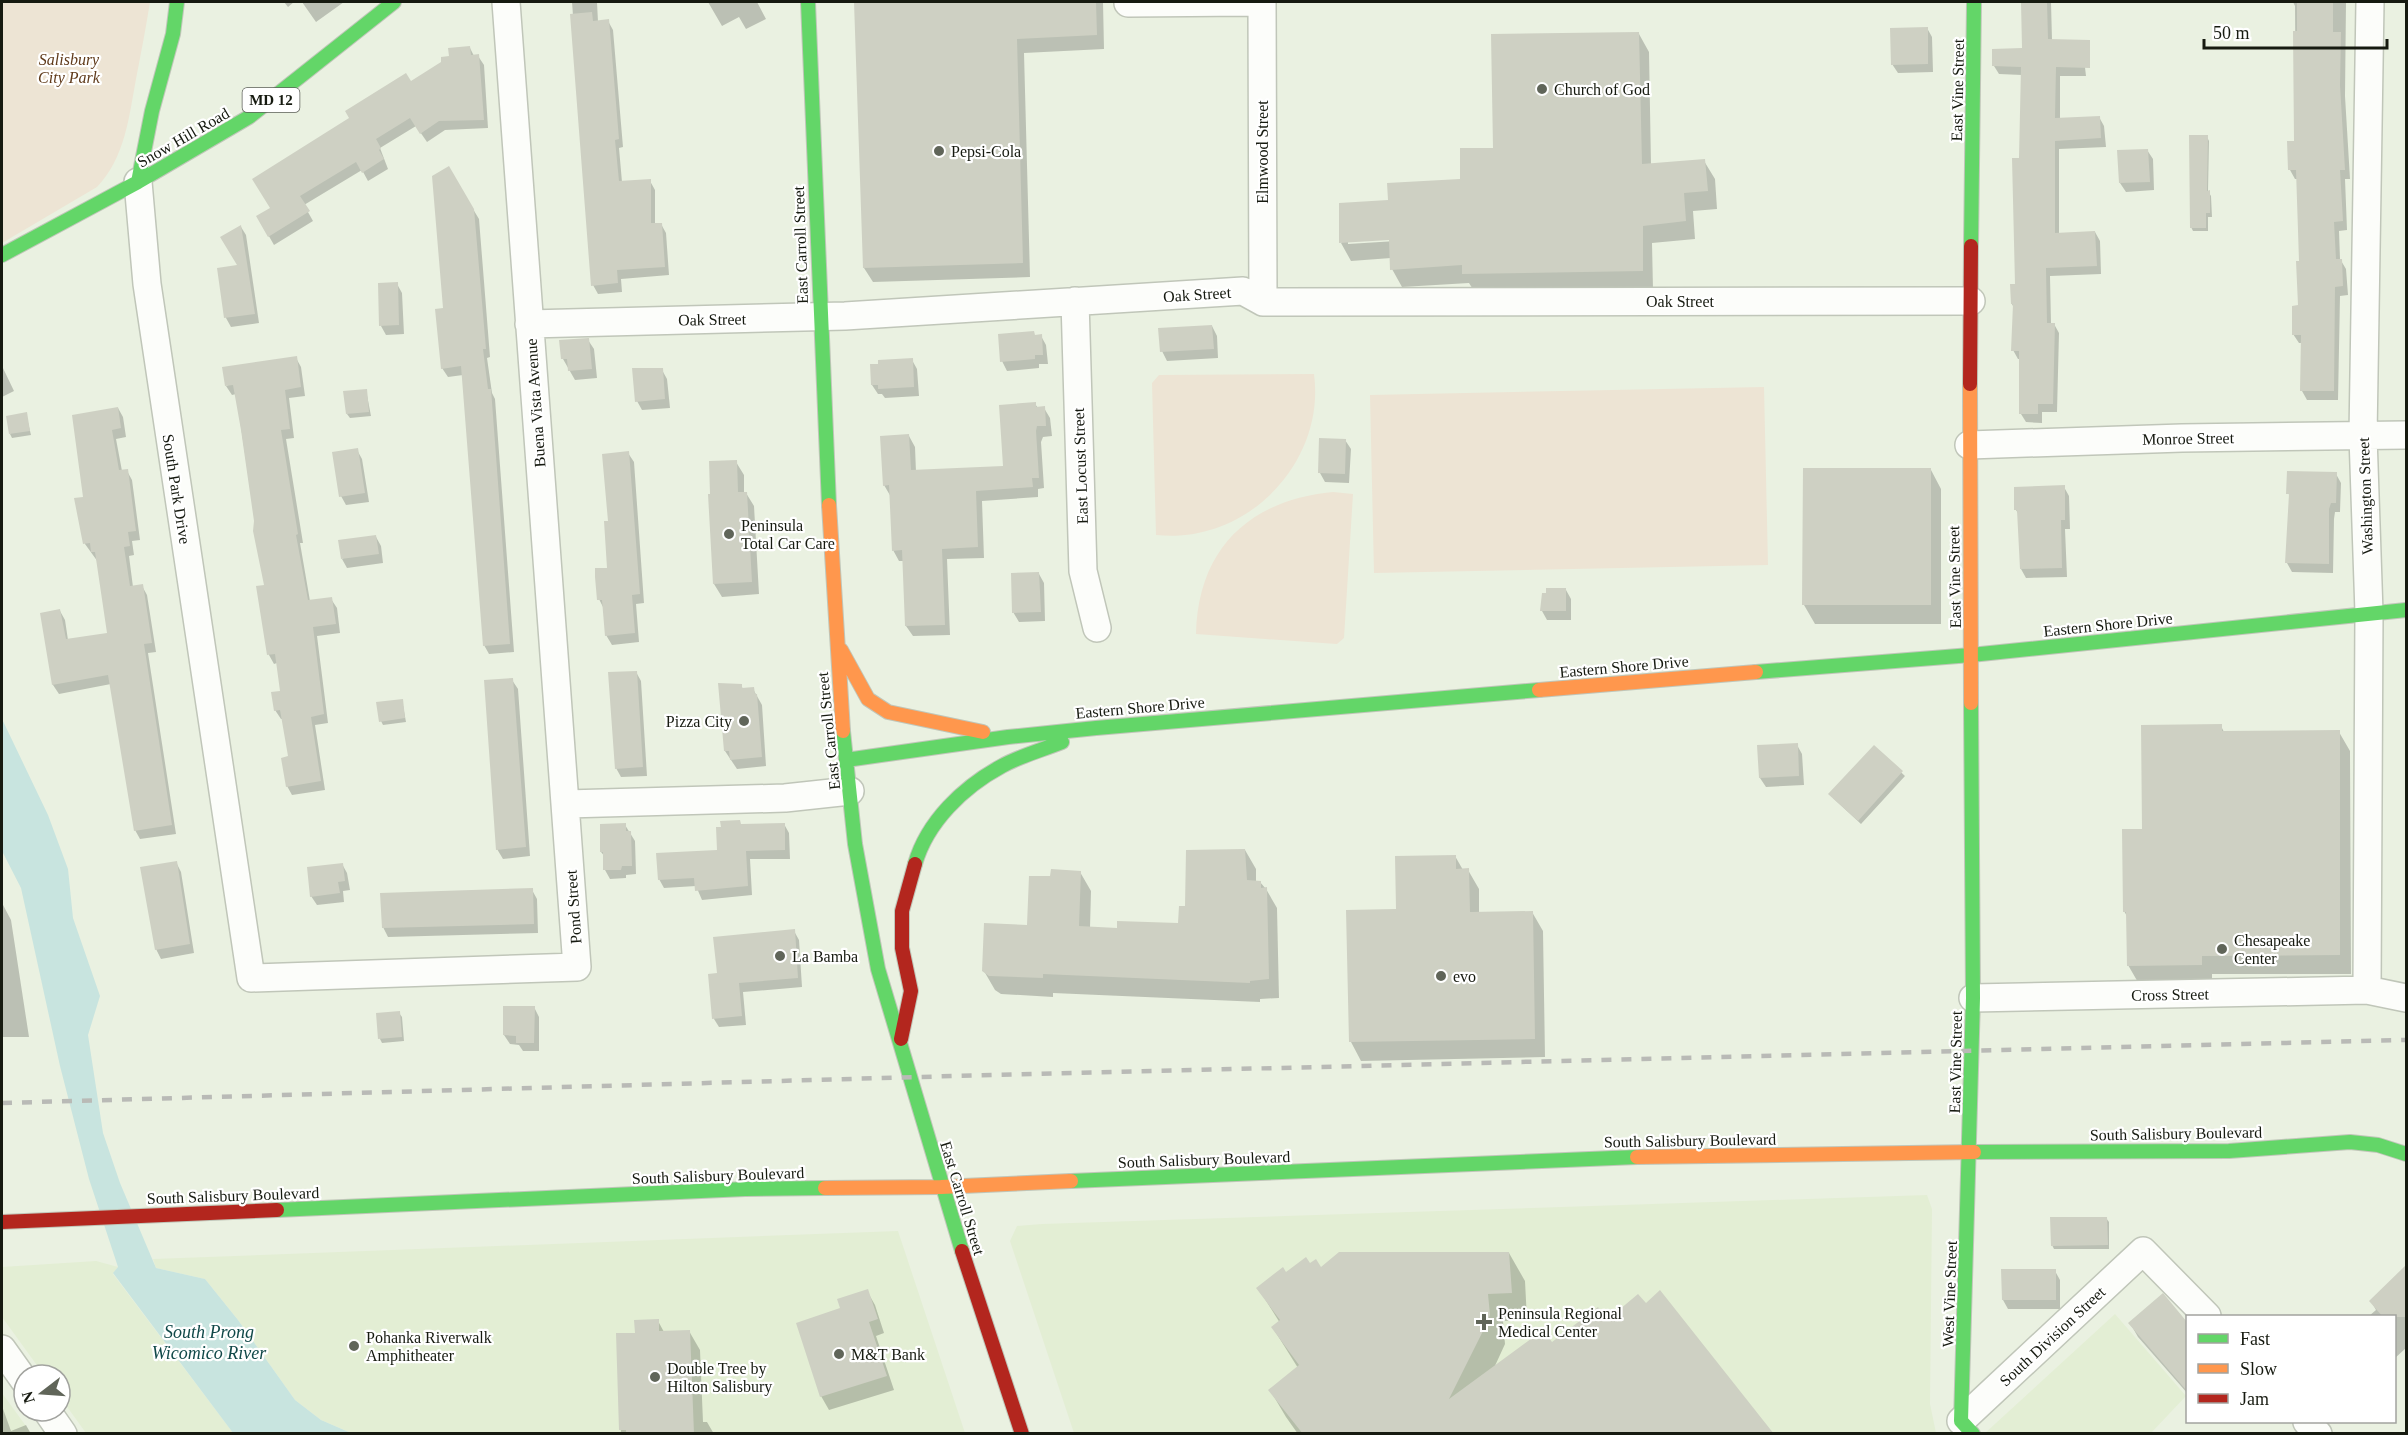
<svg xmlns="http://www.w3.org/2000/svg" width="2408" height="1435" font-family="Georgia,serif">
  <rect width="100%" height="100%" fill="#eaf1e1"/>
  <path fill="#e3eed4" d="M1927 1195 1932 1209 1930 1404 1936 1433H1074L1010 1241 1017 1226 1042 1224Z
    M898 1231 965 1433H351L321 1420 295 1400 238 1320 205 1279 156 1268 153 1259Z
    M96 1261 118 1267 113 1274 233 1433H86L60 1397V1375H44L2 1317V1267Z
    M2115 1314 2186 1396 2151 1433 1984 1434Z
    M2 1393 31 1433H2Z"/>
  <path fill="#ede4d4" d="M2 2H150C146 27 141 53 136 79 129 117 125 158 97 187L2 243Z
    M1314 374C1326 463 1246 545 1156 535L1152 383 1159 375Z
    M1764 387 1768 565 1374 573 1370 395Z
    M1333 492 1353 494 1344 638 1337 644 1196 634C1198 548 1250 500 1333 492Z"/>
  <path fill="#c8e4df" d="M2 719 48 815 68 869 73 918 100 996 88 1035 103 1133 120 1183 156 1268 205 1279 238 1320 295 1400 321 1420 351 1433H233L113 1273 118 1267 89 1179 60 1066 21 888 2 851Z"/>
  <path fill="#0003" fill-rule="evenodd" d="M284 2H294L288 7Z
    M302 2H344L316 22Z
    M572 2H597L598 22 608 21 613 30 623 147 619 148 622 182 650 181 655 190V224H661L666 233 669 275 621 279 622 292 598 294 593 285Z
    M708 2H757L766 19 746 29 739 17 722 26Z
    M856 2H1103L1104 49 1024 53 1030 277 873 282 864 268Z
    M2023 2H2051L2052 40 2083 50 2086 76H2060V120L2099 117 2104 126 2106 147 2059 149V235L2095 232 2100 241 2101 274 2050 276 2051 324H2054L2059 333 2057 412H2042V423L2026 422 2021 414 2020 359H2018L2013 350 2014 308 2012 304 2017 286 2022 75 1999 74 1994 66 2023 50Z
    M2293 2H2346L2345 96 2350 179H2345L2347 230 2339 231 2340 259 2346 269 2348 295 2340 296 2338 400H2307L2302 391V343H2299L2293 334 2300 307 2301 262 2298 179H2295L2290 170 2296 142 2295 6Z
    M1927 28 1932 37 1933 72 1898 73 1892 64Z
    M1639 34 1649 52 1651 165 1704 161 1715 179 1717 209 1693 211 1695 239 1652 243 1653 289 1474 291 1469 283 1402 287 1392 269 1391 258 1351 261 1341 243 1390 202 1462 180 1495 149ZM1396 238V241L1348 244V241Z
    M470 48 474 56H478L484 65 488 128 445 130 427 142 416 126 380 148 388 169 368 181 362 170 304 205 313 221 274 245 258 217 272 208 411 83Z
    M2207 137 2209 141 2208 191 2211 196 2212 217H2208V231H2193L2191 227Z
    M2147 150 2153 159 2154 190 2126 192 2120 183Z
    M448 168 479 219 490 357 487 358 492 393 495 399 514 652 489 654 484 645 463 375 448 377 442 368Z
    M241 227 246 235 259 323 231 327 226 318 219 269 239 266Z
    M397 284 402 293 404 334 386 335 381 326Z
    M1212 326 1217 336 1218 358 1167 361 1162 351Z
    M1036 336H1041L1046 345 1048 364H1039V368L1007 371 1002 361Z
    M588 340 594 349 597 378 575 380 563 359Z
    M296 358 301 367 305 396 289 398 294 438 286 439 303 543H300L310 601 331 599 337 608 340 633 317 636 328 723 315 725 325 790 292 795 287 786 290 758 283 719H281L275 710 282 692 277 663 274 664 269 655 265 586 236 394 232 395 226 386Z
    M912 360 917 369 919 396 885 398 882 394H878L872 385 879 365Z
    M2 366 14 391 2 397Z
    M662 370 667 379 670 408 642 410 637 401Z
    M366 390 371 416 350 418 347 414Z
    M1035 404 1038 408H1044L1050 418 1052 436 1043 437 1041 442 1044 488 1038 489V497L982 501 984 558 947 559 950 635 913 636 906 626 904 561H899L893 550 891 497 884 485 909 436 915 447 916 472 1004 468Z
    M118 408 123 417 126 437 116 439 122 471H127L132 480 140 540 132 541 134 555 129 556 133 587 142 586 147 595 156 652 148 653 176 834 140 839 135 830 111 684 59 694 53 685 42 614 60 611 65 620 68 640 109 634 98 562 85 544V498Z
    M26 414 31 435 12 438 10 434Z
    M1321 439 1345 440 1351 449 1349 483 1325 482 1320 473Z
    M357 450 362 459 369 502 346 505 341 496Z
    M628 453 634 462 644 603 636 604 639 642 612 645 606 635 604 609 599 599 609 569V522Z
    M736 462 744 475V493H746L754 506 759 594 722 597 714 584Z
    M1931 470 1941 489V624H1815L1804 605Z
    M2336 474 2341 483 2340 512H2335L2334 519 2333 573 2292 572 2287 563 2291 498 2288 493Z
    M2064 487 2069 496 2070 529H2065L2067 577 2026 578 2021 569 2019 515 2016 510Z
    M376 537 381 546 383 563 347 568 342 559Z
    M1039 574 1044 583 1045 621 1019 622 1013 612Z
    M1566 590 1571 599V620H1547L1542 611Z
    M636 672 641 681 647 776 621 777 616 768Z
    M512 680 518 689 530 856 503 859 497 849Z
    M741 685 743 689H753L762 705 766 766 737 769 725 751Z
    M402 700 406 722 383 725 381 721Z
    M2221 726 2224 732H2339L2350 751 2351 974H2212V984H2139L2128 965V918L2124 911 2143 831Z
    M1797 745 1802 754 1804 785 1766 787 1760 778Z
    M1874 747 1905 776 1861 824 1833 798Z
    M784 824 789 833 790 859H750L752 895 702 900 696 886 664 888 659 879 719 851 742 825Z
    M625 825 635 841 636 874 626 875V878L610 879 605 870V857L601 852Z
    M1245 850 1256 869V882H1260L1266 889 1277 908 1279 998 1260 999V1002L1053 993V997L1001 994 995 990 984 971 1029 926 1052 878 1080 872 1091 891 1090 928 1118 929 1180 925 1187 908Z
    M1455 856 1463 870H1468L1479 889V913L1532 912 1543 931 1545 1057 1361 1061 1351 1042 1397 910Z
    M176 862 181 872 194 953 161 959 156 949Z
    M342 864 347 873 350 890 343 891 344 902 317 905 311 896Z
    M532 890 537 899 538 933 388 937 383 927Z
    M2 903 11 920 29 1037H2Z
    M794 931 799 940 802 987 743 992 746 1025 719 1027 714 1019 719 975Z
    M534 1007 539 1017V1051H523L519 1045 510 1044 504 1035Z
    M399 1013 402 1017 404 1041 382 1043 380 1039 378 1014Z
    M2106 1218 2109 1222V1249H2054L2052 1245Z
    M1509 1253 1525 1281 1527 1320 1503 1321 1505 1344 1494 1368 1607 1322 1772 1434H1298L1286 1417 1270 1390 1298 1368 1273 1328 1280 1323 1258 1288 1310 1266 1321 1269Z
    M2406 1267V1348L2394 1359V1316H2369L2376 1310 2371 1301Z
    M2055 1271 2060 1280V1309H2008L2003 1300Z
    M867 1291 875 1305 884 1333 876 1336 894 1390 829 1410 821 1396 842 1309Z
    M2163 1296 2188 1324V1394L2138 1337 2130 1323Z
    M658 1321 664 1332 689 1331 700 1350 703 1422H707L714 1434H621L617 1335 636 1334Z
    M2 1406 11 1431 26 1425 31 1434H2Z"/>
  <path fill="#ced0c3" d="M854 2H1096L1097 35 1017 39 1023 263 863 268Z
    M2021 2H2047L2048 39 2090 40V68L2056 67 2055 118 2100 116 2101 138 2055 141V233L2095 231 2097 266 2046 268 2047 323H2055L2053 404H2038V414H2019V351H2011L2013 304H2011L2010 284H2015L2012 158H2019L2021 67 1992 66V49L2022 48Z
    M2297 2H2333V32H2341L2340 85 2345 170H2340L2343 221 2334 222 2336 259H2342L2343 286 2335 287 2334 391H2300L2301 335H2292V306L2298 305 2296 261H2299L2296 170H2288L2287 141H2294L2293 31H2297Z
    M592 12 593 21 609 19 619 139 615 140 619 181 651 179V223H662L665 267 617 270 618 283 591 286 570 14Z
    M1928 27V64L1891 65 1890 28Z
    M1639 32 1642 164 1705 159 1708 191 1684 193 1686 221 1643 226V271L1462 274V265L1390 270 1389 240 1339 243V203L1388 200 1387 183 1460 179V148H1493L1491 34Z
    M470 46 471 55 479 54 484 120 439 121 420 134 410 118 376 139 381 148 379 150 384 159 362 173 356 162 300 196 310 211 268 237 256 216 270 208 252 179 349 118 345 111 406 73 411 81 441 62V57L449 56 448 48Z
    M2189 135H2208L2207 191 2210 190V213H2206V228H2190Z
    M2148 149 2150 182 2119 183 2117 150Z
    M449 166 474 209 486 349H483L488 389H491L510 644 483 646 461 366 441 369 435 309 443 308 432 176Z
    M241 225 255 314 224 318 217 268 237 265 220 237Z
    M398 282 399 325 379 326 378 283Z
    M1212 325 1214 349 1160 352 1158 328Z
    M1034 331 1035 335 1042 334 1043 355H1035V359L1000 362 998 334Z
    M589 338 592 369 568 371 567 359H561L559 340Z
    M297 356 301 387 285 390 290 429 281 430 298 534 296 535 308 600 332 597 336 624 313 627 324 714 311 717 321 781 286 787 281 758 288 756 280 710 274 711 271 692 280 691 275 654 267 655 256 586 264 585 253 531 254 521 241 430 233 385 225 386 222 367Z
    M913 358 914 387 878 389V385H871L870 364H878V360Z
    M632 368H663L665 399 635 402Z
    M367 389 369 412 346 414 343 391Z
    M1036 402V407L1045 406 1046 426H1037L1036 431 1039 478H1032L1033 487 976 491 978 547 942 549 945 625 905 626 902 550 892 551 889 485 883 486 880 436 909 434 911 470 1003 466 999 405Z
    M118 407 121 428 112 430 119 470 128 469 136 531 128 532 130 546 124 547 130 586 143 584 152 643 144 644 172 825 134 831 108 675 52 685 40 613 60 609 66 639 107 633 95 552H91L90 543 83 544 74 498 83 497 72 415Z
    M27 412 30 431 9 434 6 416Z
    M1319 438 1346 439 1345 474 1318 473Z
    M358 448 365 493 339 497 332 452Z
    M629 451 640 594 632 595 635 633 605 636 602 600H597L595 577V568H607L604 521H608L602 454Z
    M737 460 738 492H747L752 582 713 584 708 494H710L709 461Z
    M1803 468H1931V605H1802Z
    M2287 471 2337 472 2336 503H2331L2329 509V564L2285 563 2289 494H2286Z
    M2065 485V520H2061L2062 568 2020 569 2017 510H2014V487Z
    M376 535 379 554 341 559 338 540Z
    M1039 572 1041 612 1012 613 1011 573Z
    M1546 588H1566V611H1540L1542 593H1546Z
    M637 671 643 767 615 769 608 672Z
    M513 678 526 847 496 850 484 680Z
    M718 683 742 684V688L754 687 755 694H757L762 757 730 760 729 751H724Z
    M403 699 405 718 379 722 376 702Z
    M2222 724V731L2340 730V955L2202 956V965L2127 966 2126 912H2123L2122 829H2142L2141 725Z
    M1798 743 1799 776 1759 778 1757 745Z
    M1874 745 1903 771 1858 821 1828 794Z
    M740 820 741 824 785 823V850L746 851 748 886 695 891 694 878 658 880 656 853 717 850 716 827H721L720 821Z
    M626 823V831H631L632 866H622L621 870H603V852H600V824Z
    M1245 849 1247 880 1261 881V888L1267 887 1269 979 1250 981V983L1043 974V978L989 976 982 971 984 923 1027 925 1029 876H1050L1051 869 1081 871 1079 926 1117 928V921L1178 923 1179 906H1185L1186 850Z
    M1456 855V869L1469 868 1470 912 1533 911 1535 1039 1349 1042 1346 910 1396 909 1395 856Z
    M177 861 190 944 155 950 140 867Z
    M343 863 345 881 338 882 340 893 310 897 307 867Z
    M533 888 534 924 382 928 380 893Z
    M795 929 798 978 739 983 742 1016 712 1019 708 974 717 973 713 937Z
    M503 1006H535L534 1043H516V1036L503 1035Z
    M400 1011 402 1037 378 1039 376 1013Z
    M2050 1217H2107L2108 1245 2051 1246Z
    M1339 1252H1509L1512 1293 1488 1294 1490 1315 1487 1323 1449 1399 1543 1330 1552 1342 1598 1307 1607 1320 1638 1294 1646 1303 1660 1290 1774 1434H1303L1268 1390 1299 1365 1271 1327 1280 1320 1256 1288 1283 1267 1286 1272 1306 1257 1310 1263 1316 1259 1321 1267Z
    M2406 1265V1317H2383L2369 1301Z
    M2001 1269H2056V1300H2002Z
    M868 1289 878 1319 869 1322 887 1376 820 1397 796 1323 840 1308 837 1299Z
    M2163 1293 2187 1322V1391L2128 1323Z
    M659 1319V1331L690 1330 694 1434H626V1430H619L616 1333H635L634 1320Z"/>
  <g fill="none" stroke-linecap="round" stroke-linejoin="round">
    <g stroke="#c0c6b9" stroke-width="30">
      <path id="street" d="M1129 2 1128 3 1250 2
        M1262 2 1263 302
        M138 182 147 284 251 978 577 967 506 2
        M1075 301 1083 571 1097 628
        M529 324 845 316 1243 291 1263 302 1971 301
        M1969 445 2182 438 2406 435
        M567 804 785 798 850 791
        M2367 990 2369 613 2363 436 2370 2
        M1973 998 2367 990 2406 998
        M2 1349 24 1380
        M47 1411 63 1434
        M1961 1421 2143 1251 2207 1316
        M2307 1422 2318 1434"/>
    </g>
    <g stroke="#c0c6b9" stroke-width="16">
      <path id="fast" d="M808 2 829 505
        M138 182 152 111 173 34 177 2
        M1971 246 1974 2
        M2 255 138 182 249 117 394 2
        M1756 672 1971 655 2406 610
        M1971 703 1973 998 1961 1421 1973 1434
        M843 731 855 844 878 969 962 1251
        M846 760 1008 737 1096 728 1539 690
        M915 864C927 822 963 787 1002 766 1020 756 1042 750 1062 742
        M1974 1152 2229 1151 2350 1142 2378 1145 2406 1154
        M1071 1181 1637 1157
        M277 1210 745 1189 825 1188"/>
    </g>
    <g stroke="#c0c6b9" stroke-width="16">
      <path id="slow" d="M1970 384 1971 703
        M829 505 843 731
        M841 650 868 699 888 712 983 732
        M1539 690 1756 672
        M1637 1157 1974 1152
        M825 1188 941 1187 1071 1181"/>
    </g>
    <g stroke="#c0c6b9" stroke-width="16">
      <path id="jam" d="M1970 384 1971 246
        M901 1039 911 991 902 948V911L915 864
        M2 1222 277 1210
        M962 1251 1022 1434"/>
    </g>
    <use href="#street" stroke="#fcfdfa" stroke-width="27"/>
    <use href="#fast" stroke="#63d668" stroke-width="14"/>
    <use href="#slow" stroke="#ff974d" stroke-width="14"/>
    <use href="#jam" stroke="#b3261e" stroke-width="14"/>
    <path stroke="#b9bab6" stroke-width="4.5" stroke-dasharray="10 10" stroke-linecap="butt" d="M2 1103 954 1076 2406 1040"/>
  </g>
  <g fill="#606559" stroke="#fff" stroke-width="2">
    <circle cx="1542" cy="89" r="6"/>
    <circle cx="939" cy="151" r="6"/>
    <circle cx="729" cy="534" r="6"/>
    <circle cx="744" cy="721" r="6"/>
    <circle cx="2222" cy="949" r="6"/>
    <circle cx="780" cy="956" r="6"/>
    <circle cx="1441" cy="976" r="6"/>
    <path d="M1481 1313h6v6h6v6h-6v6h-6v-6h-6v-6h6z"/>
    <circle cx="354" cy="1346" r="6"/>
    <circle cx="839" cy="1354" r="6"/>
    <circle cx="655" cy="1377" r="6"/>
  </g>
  <g text-anchor="middle" stroke-width="4.5" stroke-linejoin="round" paint-order="stroke">
    <rect fill="#fff" stroke="#5c5f58" stroke-width="1.5" x="242.5" y="88" width="57" height="24" rx="4.5"/>
    <g font-size="15" font-weight="bold" fill="#161a10">
      <text x="271" y="105">MD 12</text>
    </g>
    <g font-size="16" font-style="italic" fill="#603b1b" stroke="#fff">
      <text x="69" y="65">Salisbury<tspan x="69" dy="18">City Park</tspan></text>
    </g>
    <g font-size="16" fill="#161a10" stroke="#fff" text-anchor="start">
      <text x="1554" y="95">Church of God</text>
      <text x="951" y="157">Pepsi-Cola</text>
      <text x="741" y="531">Peninsula<tspan x="741" dy="18">Total Car Care</tspan></text>
      <text x="732" y="727" text-anchor="end">Pizza City</text>
      <text x="2234" y="946">Chesapeake<tspan x="2234" dy="18">Center</tspan></text>
      <text x="792" y="962">La Bamba</text>
      <text x="1453" y="982">evo</text>
      <text x="1498" y="1319">Peninsula Regional<tspan x="1498" dy="18">Medical Center</tspan></text>
      <text x="366" y="1343">Pohanka Riverwalk<tspan x="366" dy="18">Amphitheater</tspan></text>
      <text x="851" y="1360">M&amp;T Bank</text>
      <text x="667" y="1374">Double Tree by<tspan x="667" dy="18">Hilton Salisbury</tspan></text>
    </g>
    <g font-size="16" fill="#161a10" stroke="#fff">
      <text transform="translate(1957 90) rotate(-89)" y="6">East Vine Street</text>
      <text transform="translate(183 137) rotate(-30)" y="6">Snow Hill Road</text>
      <text transform="translate(1262 152) rotate(-90)" y="6">Elmwood Street</text>
      <text transform="translate(800 245) rotate(-92)" y="6">East Carroll Street</text>
      <text transform="translate(1197 294) rotate(-4)" y="6">Oak Street</text>
      <text x="1680" y="307">Oak Street</text>
      <text transform="translate(712 319) rotate(-1)" y="6">Oak Street</text>
      <text transform="translate(535 403) rotate(-94)" y="6">Buena Vista Avenue</text>
      <text transform="translate(2188 438) rotate(-1)" y="6">Monroe Street</text>
      <text transform="translate(1080 466) rotate(-92)" y="6">East Locust Street</text>
      <text transform="translate(177 489) rotate(81)" y="6">South Park Drive</text>
      <text transform="translate(2365 496) rotate(-92)" y="6">Washington Street</text>
      <text transform="translate(1954 577) rotate(-91)" y="6">East Vine Street</text>
      <text transform="translate(2108 624) rotate(-6)" y="6">Eastern Shore Drive</text>
      <text transform="translate(1624 666) rotate(-5)" y="6">Eastern Shore Drive</text>
      <text transform="translate(1140 707) rotate(-5)" y="6">Eastern Shore Drive</text>
      <text transform="translate(828 731) rotate(-96)" y="6">East Carroll Street</text>
      <text transform="translate(573 907) rotate(-94)" y="6">Pond Street</text>
      <text transform="translate(2170 994) rotate(-1)" y="6">Cross Street</text>
      <text transform="translate(1955 1062) rotate(-89)" y="6">East Vine Street</text>
      <text transform="translate(2176 1133) rotate(-1)" y="6">South Salisbury Boulevard</text>
      <text transform="translate(1690 1140) rotate(-1)" y="6">South Salisbury Boulevard</text>
      <text transform="translate(1204 1159) rotate(-2)" y="6">South Salisbury Boulevard</text>
      <text transform="translate(718 1175) rotate(-2)" y="6">South Salisbury Boulevard</text>
      <text transform="translate(233 1195) rotate(-2)" y="6">South Salisbury Boulevard</text>
      <text transform="translate(963 1198) rotate(73)" y="6">East Carroll Street</text>
      <text transform="translate(1949 1294) rotate(-88)" y="6">West Vine Street</text>
      <text transform="translate(2052 1336) rotate(-43)" y="6">South Division Street</text>
    </g>
    <g font-size="18" font-style="italic" fill="#114949" stroke="#fff">
      <text x="209" y="1338">South Prong<tspan x="209" dy="21">Wicomico River</tspan></text>
    </g>
  </g>
  <rect width="2408" height="1435" fill="none" stroke="#161a10" stroke-width="6"/>
  <rect x="2186" y="1315" width="210" height="108" fill="#ffffff" stroke="#a2a39f" stroke-width="1.5"/>
  <rect x="2198" y="1334" width="30" height="9" fill="#63d668" stroke="#a2a39f" stroke-width="1.5"/>
  <text x="2240" y="1345" font-size="18" fill="#161a10">Fast</text>
  <rect x="2198" y="1364" width="30" height="9" fill="#ff974d" stroke="#a2a39f" stroke-width="1.5"/>
  <text x="2240" y="1375" font-size="18" fill="#161a10">Slow</text>
  <rect x="2198" y="1394" width="30" height="9" fill="#b3261e" stroke="#a2a39f" stroke-width="1.5"/>
  <text x="2240" y="1405" font-size="18" fill="#161a10">Jam</text>
  <g transform="translate(42 1393) rotate(253)"><circle r="28" fill="#ffffff" stroke="#a2a39f" stroke-width="1.5"/>
  <path d="M0-4.5L10 22L0 15L-10 22Z" fill="#606559"/>
  <text y="-9" font-size="16" font-weight="bold" text-anchor="middle" fill="#161a10">N</text>
  </g>
  <path d="M2204 39v9h183v-9" fill="none" stroke="#161a10" stroke-width="3"/>
  <text x="2213" y="39" font-size="18" fill="#161a10" stroke="#ffffff" stroke-width="4.5" paint-order="stroke">50 m</text>
</svg>
